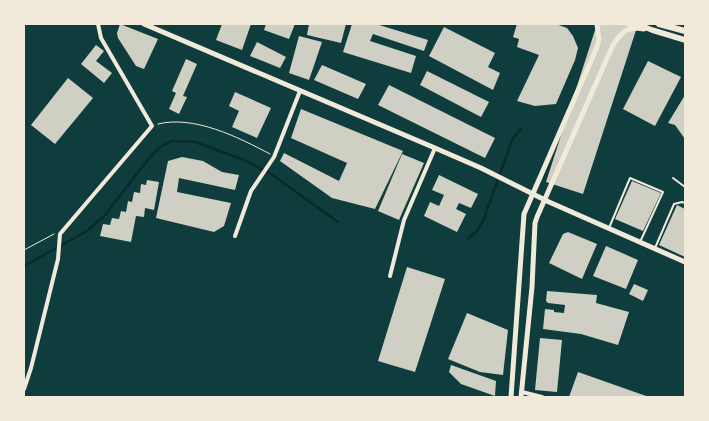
<svg xmlns="http://www.w3.org/2000/svg" width="709" height="421" font-family="'Alegreya Sans',sans-serif">
  <rect width="100%" height="100%" fill="#0f3d3e"/>
  <g fill="none" stroke-linecap="round" stroke-linejoin="round">
    <path stroke="#0a2a2b" stroke-width="2.5" d="M468 239 477 231 483 221 513 138 521 129
      M24 266 87 231 105 215 150 157 160 147 172 141 195 142 244 160 271 174 338 222"/>
  </g>
  <path fill="#cfcfc3" d="M120 24 158 39 144 69 136 66 118 38 117 33Z
    M222 24H251L242 50 216 40Z
    M266 24H295L289 39 264 30Z
    M309 24H346L341 43 307 35Z
    M352 24H376L428 40 424 51 373 34 370 41 416 56 411 73 343 52Z
    M517 24H556L567 28 573 36 578 48 575 60 556 104 535 106 517 101 539 55 517 47 519 39 513 37Z
    M597 24H638L583 194 546 182Z
    M444 27 495 53 488 67 500 73 493 90 429 56Z
    M299 36 322 42 309 80 289 73Z
    M257 42 286 57 280 68 250 56Z
    M96 45 104 51 96 61 112 73 104 83 81 64Z
    M186 59 197 64 183 96 187 97 179 114 169 109 176 93 172 91Z
    M648 61 681 77 655 126 623 109Z
    M322 65 366 84 358 99 314 80Z
    M427 71 489 102 481 117 420 85Z
    M68 78 93 98 55 144 31 125Z
    M389 85 495 138 485 158 378 105Z
    M235 92 271 108 257 138 232 127 239 111 229 106Z
    M685 95V139L675 125 668 123Z
    M301 109 403 151 375 209 332 198 280 161 284 153 339 181 347 163 291 138Z
    M402 154 424 163 399 220 378 211Z
    M182 157 203 161 222 172 239 175 235 190 179 178 177 192 231 203 224 226 214 232 156 218 168 161Z
    M439 175 478 194 471 208 459 203 456 209 466 214 457 232 424 216 430 202 439 206 444 195 432 190Z
    M147 180 159 182 154 210 145 208 144 217 136 216 131 242 100 236 103 224 110 225 112 218 119 219 121 211 126 212 128 201 132 202 134 192 140 193 141 184 146 185Z
    M632 181 661 193 643 231 615 219Z
    M677 205 685 209V257L659 245Z
    M568 232 597 244 582 279 549 263 563 234Z
    M606 246 638 260 626 289 593 276Z
    M407 267 445 279 415 372 378 361Z
    M634 284 648 290 643 301 629 294Z
    M547 291 597 295 596 303 629 312 618 345 581 334 543 329 545 309 554 310V312L564 313 565 305 548 303 546 301Z
    M467 313 508 330 503 375 480 372 448 359Z
    M540 338 562 340 557 392 535 390Z
    M451 365 496 381 495 396 461 384 449 372Z
    M578 372 649 397H569Z"/>
  <g fill="none" stroke-linecap="round" stroke-linejoin="round">
    <path stroke="#f1e9da" stroke-width="1" d="M158 124C194 115 238 137 270 154
      M24 250 54 234"/>
    <path stroke="#f1e9da" stroke-width="2" d="M673 178 685 187
      M609 228 630 178 663 192 640 242
      M655 248 674 204 682 202 685 203"/>
    <path stroke="#f1e9da" stroke-width="4" d="M627 24 639 27
      M235 236 251 191 274 157 300 91
      M390 276 404 220 435 148
      M24 389 31 368 58 259 60 234 152 126 101 38 98 24
      M522 392 542 397"/>
    <path stroke="#f1e9da" stroke-width="5" d="M144 24 435 148 481 168 549 202 685 262
      M511 397 524 214 597 47 599 39 597 24
      M521 397 532 287 535 223 537 217 612 47C620 33 627 26 644 29"/>
    <path stroke="#f1e9da" stroke-width="5.5" d="M637 24 652 30 685 40"/>
    <path stroke="#f1e9da" stroke-width="6" d="M659 24 685 31"/>
  </g>
  <rect width="709" height="421" fill="none" stroke="#f1e9da" stroke-width="50"/>
</svg>
